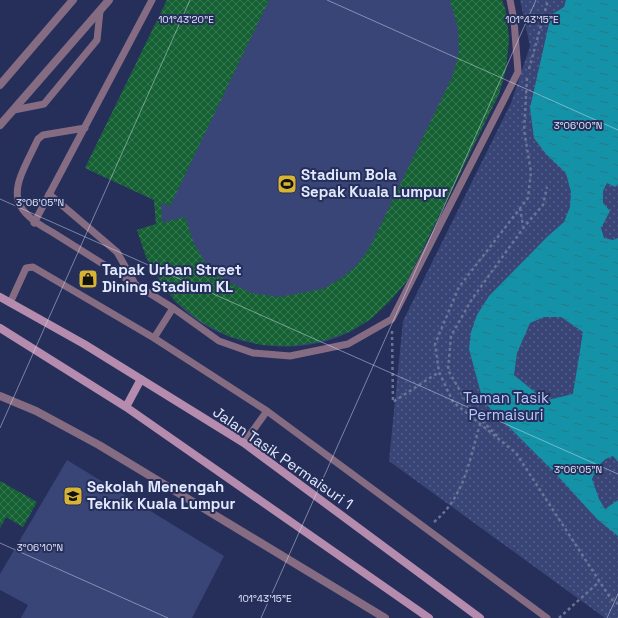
<svg xmlns="http://www.w3.org/2000/svg" width="618" height="618" font-family="'Space Grotesk',sans-serif">
  <defs>
    <pattern id="park-dots" width="8" height="8" patternUnits="userSpaceOnUse"><rect width="8" height="8" fill="#394577"/><path d="M2 2h.1M6 6h.1" fill="none" stroke="#55608b" stroke-width="1.8" stroke-linecap="round"/></pattern>
    <pattern id="water-ripples" width="26" height="14" patternUnits="userSpaceOnUse"><rect width="26" height="14" fill="#1493a8"/><path d="M2 4q2-2 4 0t4 0M15 11q2-2 4 0t4 0" fill="none" stroke="#257888"/></pattern>
    <pattern id="building-cross-hatch" width="8" height="8" patternUnits="userSpaceOnUse"><rect width="8" height="8" fill="#156133"/><path d="M0 0l8 8M0 8l8-8" fill="none" stroke="#377852"/></pattern>
  </defs>
  <rect width="100%" height="100%" fill="#262f5a"/>
  <path fill="url(#park-dots)" d="M520 0H618V618H605L389 461 403 321 511 103 530 46Z"/>
  <path fill="#394577" d="M167 0H502L506 69 499 94 407 281C390 301 374 319 351 331 297 360 218 347 176 302 157 281 146 256 137 230L156 224 154 200 85 168Z
    M67 460 224 556 192 618H21L28 605 0 590V574Z"/>
  <path fill="url(#water-ripples)" fill-rule="evenodd" d="M566 0H618V184L615 187 607 183 603 191V203L610 211 601 228 604 238 613 240 618 238V462L613 456C601 459 597 468 592 479L599 499 605 509 618 500V536L597 519 557 475 483 401 469 349 471 332 477 315 489 296 547 237 564 222 570 207 571 192 566 173 546 154 534 138 530 108 551 15 564 7ZM544 317H561L583 332 573 394 548 400 536 393 514 375 517 353 530 323Z"/>
  <path fill="url(#building-cross-hatch)" d="M167 0H269L170 206 161 202 162 223 185 217 194 244 207 266 228 282 251 293 279 297 323 289 343 277 356 266 369 249 453 75 459 52 458 28 450 0H502L506 11 509 39 506 69 499 94 407 281 390 301 371 319 349 332 319 342 290 346 261 345 228 336 201 322 176 302 160 281 146 257 137 230 156 224 154 200 85 168Z
    M0 481 37 502 23 527 6 517 0 528Z"/>
  <g fill="none" stroke-linecap="round" stroke-linejoin="round">
    <path stroke="#6b7396" stroke-width="2.5" stroke-dasharray="3 3" stroke-linecap="butt" d="M529 69 548 0
      M527 78 524 130 531 172 528 198 459 287 435 344 439 372 453 402 516 453 611 599 618 604
      M520 208 523 226
      M392 331 393 402 439 372
      M497 436 470 408 448 370 451 336 472 299 524 227 543 205 547 187
      M434 522C465 496 469 461 480 424
      M559 618 600 581"/>
    <path stroke="#866c82" stroke-width="7" d="M14 110 44 104 97 40 100 11
      M85 128 43 135 38 139C16 185 0 204 52 232L173 308 219 341 253 353 290 356 348 344 392 319 518 72 514 20 510 0
      M49 194 117 252 134 282
      M34 223 152 0
      M10 303 26 268 33 267 154 338 267 411 547 618
      M154 338 173 308
      M244 443 267 411"/>
    <path stroke="#866c82" stroke-width="8" d="M0 396 36 411 99 445 385 618"/>
    <path stroke="#866c82" stroke-width="8" d="M0 85 73 0
      M0 125 109 0"/>
    <path stroke="#b58bae" stroke-width="8" d="M0 297 84 344 244 443 480 618
      M0 328 126 407 429 618
      M126 407 141 379"/>
  </g>
  <path fill="none" stroke="#e2e9ff" stroke-width="1" stroke-opacity="0.45" d="M327 0 618 130M0 199 618 474M0 428 190 0M0 543 168 618M261 618 536 0M607 618 618 594"/>
  <defs>
    <g id="stadium-square" transform="scale(1)"><rect x="-9" y="-9" width="18" height="18" rx="4" fill="#d8b434" stroke="#262f5a"/><path d="M0-5a6.5 5 0 1 0 0 10a6.5 5 0 1 0 0-10ZM-3.5-1.8h7v3.6h-7Z" fill="#111"/></g>
    <g id="shop-square" transform="scale(1)"><rect x="-9" y="-9" width="18" height="18" rx="4" fill="#d8b434" stroke="#262f5a"/><path d="M-5-2.5h2.3a2.7 3.5 0 0 1 5.4 0H5L5.5 6h-11ZM-1.5-2.5h3a1.5 2.3 0 0 0-3 0Z" fill="#111"/></g>
    <g id="school-square" transform="scale(1)"><rect x="-9" y="-9" width="18" height="18" rx="4" fill="#d8b434" stroke="#262f5a"/><path d="M0-5L7-2L0 1L-7-2ZM-4 1L0 2.5L4 1V4Q0 6-4 4Z" fill="#111"/></g>
  </defs>
  <g fill-rule="evenodd">
    <use href="#stadium-square" x="287" y="184"/>
    <use href="#shop-square" x="88" y="279"/>
    <use href="#school-square" x="73" y="496"/>
  </g>
  <g text-anchor="middle" stroke-width="4" stroke-linejoin="round" paint-order="stroke">
    <g font-size="15" font-weight="bold" fill="#e2e9ff" stroke="#262f5a" text-anchor="start">
      <text x="301" y="180">Stadium Bola<tspan x="301" dy="17">Sepak Kuala Lumpur</tspan></text>
      <text x="102" y="275">Tapak Urban Street<tspan x="102" dy="17">Dining Stadium KL</tspan></text>
      <text x="87" y="492">Sekolah Menengah<tspan x="87" dy="17">Teknik Kuala Lumpur</tspan></text>
    </g>
    <g font-size="15" fill="#b7c7ff" stroke="#262f5a">
      <text x="506" y="403">Taman Tasik<tspan x="506" dy="17">Permaisuri</tspan></text>
    </g>
    <g font-size="15" fill="#e2e9ff" stroke="#262f5a">
      <text transform="translate(283 458) rotate(35)" y="5">Jalan Tasik Permaisuri 1</text>
    </g>
  </g>
  <g font-size="10" text-anchor="middle" fill="#e2e9ff" stroke="#262f5a" stroke-width="4" stroke-linejoin="round" paint-order="stroke">
    <text x="186" y="23">101°43'20"E</text>
    <text x="532" y="23">101°43'15"E</text>
    <text x="578" y="129">3°06'00"N</text>
    <text x="40" y="206">3°06'05"N</text>
    <text x="578" y="473">3°06'05"N</text>
    <text x="40" y="551">3°06'10"N</text>
    <text x="265" y="602">101°43'15"E</text>
  </g>
</svg>
